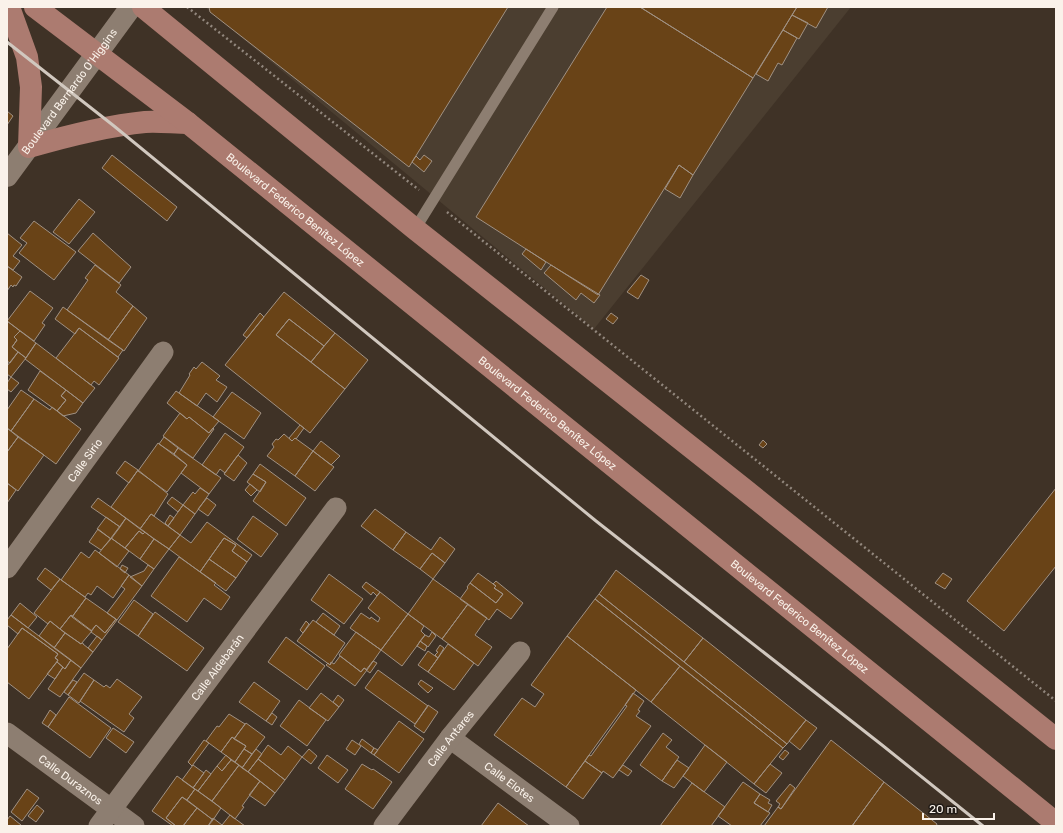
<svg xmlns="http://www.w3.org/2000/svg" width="1063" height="833" font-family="Rubik,sans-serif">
  <rect width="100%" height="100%" fill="#3f3226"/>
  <path fill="#4b3e30" d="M207 7H851L594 329 207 9Z"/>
  <path fill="#694317" stroke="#a09183" d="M209 7H508L409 167 210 12Z
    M607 7H640L753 78 693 175 679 165 598 295 476 217Z
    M640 7H797L753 78Z
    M797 7H828L816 28 792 15Z
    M792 15 808 23 799 39 783 30Z
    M783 30 797 38 782 65 778 63 768 81 756 74Z
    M7 111 13 116 7 125Z
    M112 155 177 207 167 221 102 168Z
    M424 155 432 161 424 172 412 162 416 156 420 160Z
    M679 165 693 175 680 198 665 189Z
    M79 199 95 212 69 244 53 232Z
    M34 221 76 252 54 280 19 253 27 243 20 238Z
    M7 233 22 245 13 256 20 261 13 270 7 266Z
    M93 233 131 267 119 283 78 251Z
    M526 249 546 262 541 270 522 254Z
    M95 265 121 285 116 292 133 306 108 340 67 310 88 280 85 278Z
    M551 265 600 295 594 303 581 293 576 300 544 273Z
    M7 266 22 277 16 286 14 285 13 287 11 285 7 291Z
    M641 275 649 280 638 299 627 292Z
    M30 291 53 308 42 323 45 325 34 341 7 321Z
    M284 292 335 333 324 346 289 319 276 335 345 389 310 433 225 365Z
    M133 306 147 318 124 351 108 340Z
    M63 307 123 350 118 357 79 328 75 334 55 319Z
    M260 313 264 317 247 338 243 335Z
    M611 313 618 318 613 324 606 319Z
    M289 319 324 346 311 362 276 335Z
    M7 321 20 331 14 337 17 340 12 347 18 352 10 363 7 361Z
    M79 328 119 358 99 385 94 381 91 385 56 358Z
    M20 331 36 343 26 358 12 347 17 340 14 337Z
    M335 333 368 360 345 389 311 362Z
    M36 343 95 388 83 403 25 359Z
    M18 352 26 358 11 377 7 374V366Z
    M202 362 220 376 216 380 227 387 217 402 206 393 197 406 179 393 190 375 189 374 194 367 196 369Z
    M40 371 66 390 61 396 66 400 57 411 28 390Z
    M11 377 19 383 11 392 7 389V383Z
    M21 390 34 399 11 431 7 428V410Z
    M66 390 83 403 76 413 63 416 57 411 66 400 61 396Z
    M176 391 219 421 209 433 189 417 187 419 167 403Z
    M232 392 261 413 244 439 213 417Z
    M34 399 50 410 52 407 81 429 56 464 11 431Z
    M180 413 187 419 189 417 209 433 213 428 214 429 193 458 163 436Z
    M300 425 304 428 296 439 295 438 292 441 289 438Z
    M7 428 18 437 7 452Z
    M225 433 244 447 225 473 220 469 216 475 202 465Z
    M284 434 292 441 295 438 313 451 295 476 267 456 274 447 272 444 276 439 278 440Z
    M18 437 44 455 18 491 7 483V452Z
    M164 437 178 448 174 454 159 444Z
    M763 440 767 444 763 448 759 445Z
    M321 441 340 456 331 465 313 451Z
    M158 443 187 465 167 492 138 471Z
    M178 448 221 478 209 494 181 473 187 465 174 454Z
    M313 451 334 467 315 491 295 476Z
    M238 455 247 463 234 481 224 474Z
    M125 461 138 470 129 483 116 473Z
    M260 464 306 498 286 526 253 501 266 482 253 474Z
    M138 470 168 494 154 516 151 514 140 529 111 507Z
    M253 474 266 482 260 492 247 482Z
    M7 483 16 490 7 503Z
    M250 484 257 490 251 496 245 490Z
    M200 488 209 494 195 514 183 505 193 492 195 494Z
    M1056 488V566L1004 631 967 601Z
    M172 497 183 505 178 512 167 503Z
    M98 498 126 518 120 527 91 507Z
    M207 498 216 505 208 516 198 509Z
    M183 505 195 514 180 535 168 526Z
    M375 509 406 532 393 550 361 526Z
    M151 514 180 535 169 549 140 529Z
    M170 515 174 518 168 526 165 523Z
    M253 516 278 534 261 557 237 539Z
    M106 517 120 527 111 539 97 529Z
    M126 518 145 532 143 534 139 531 125 548 111 538Z
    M207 522 252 555 247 562 232 551 236 545 224 538 200 572 169 549 180 535 191 543Z
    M98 529 111 539 101 550 89 542Z
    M139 531 143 534 145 532 154 539 140 559 125 548Z
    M406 532 431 550 440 537 455 549 445 563 432 553 420 569 393 550Z
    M111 538 129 551 117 567 99 553Z
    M224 538 236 545 232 551 247 562 236 578 209 559Z
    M154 539 169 549 154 569 140 559Z
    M95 550 129 575 113 598 97 586 91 595 88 593 85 597 61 580 81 552 89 558Z
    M432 553 445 563 433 579 420 569Z
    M179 557 216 583 214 585 230 597 221 610 204 598 187 622 151 596Z
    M209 559 236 578 226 591 200 572Z
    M122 565 128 568 125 573 120 569Z
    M148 565 154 569 142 586 130 577 144 571Z
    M45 568 60 579 51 590 37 579Z
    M616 570 703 638 684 662 599 594Z
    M478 573 496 586 494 588 503 594 496 603 470 583Z
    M943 573 952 579 945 589 935 583Z
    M329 574 363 599 344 624 311 600Z
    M129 575 142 586 117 620 107 613 125 589 121 586Z
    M60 579 86 598 72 617 71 615 60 629 50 621 48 624 34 613Z
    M433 579 468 604 442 639 408 614Z
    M496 581 523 603 511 619 497 609 489 620 460 599 468 588 467 587 470 583 496 603 503 594 494 588 496 586 493 584Z
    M366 582 380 592 377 596 373 592 371 595 362 587Z
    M380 592 408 614 381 650 350 628 361 613 370 619 371 617 378 622 380 618 368 608Z
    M599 594 787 744 783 748 595 599Z
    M86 598 116 619 105 633 96 625 91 631 72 617Z
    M595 599 680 666 651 702 567 636Z
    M134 600 153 614 138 636 118 622Z
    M20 603 37 617 28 628 11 615Z
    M468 604 487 618 475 635 492 647 478 666 442 639Z
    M155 612 204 648 187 671 138 636Z
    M323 613 340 626 334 635 316 622Z
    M408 614 424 626 421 631 425 635 402 666 381 650Z
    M11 615 71 660 65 669 57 662 58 660 55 658 58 654 22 628 18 634 7 625V620Z
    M71 615 92 631 81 644 60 629Z
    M116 619 117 620 102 640 91 632 96 625 105 633Z
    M313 620 345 643 330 665 297 641Z
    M50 621 65 633 54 648 39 636Z
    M306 621 309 624 303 633 300 630Z
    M22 628 58 654 55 658 58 660 29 699 7 682V649Z
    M356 632 381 650 367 670 364 668 361 672 339 655Z
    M432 632 436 636 428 647 420 641 425 635 429 637Z
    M65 633 81 644 82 643H83V644L93 652 81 668 54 648Z
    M97 636 102 640 93 652 88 648Z
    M567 636 636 690 566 787 494 735 522 698 535 707 544 694 531 685Z
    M286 637 325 666 307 690 268 662Z
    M703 638 806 720 787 744 684 662Z
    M420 641 427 646 425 651 417 646Z
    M448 644 474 663 454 690 428 672Z
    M440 645 444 648 438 658 435 655 438 652 436 651Z
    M428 651 438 658 428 672 418 665Z
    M340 656 361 672 364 668 367 670 355 686 326 665 328 663 330 665 331 662 334 664Z
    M71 660 81 668 60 697 48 689 63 667 65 669Z
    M373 661 377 663 370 673 366 670Z
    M57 662 63 667 55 679 47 674Z
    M680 666 783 748 754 784 651 702Z
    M378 670 428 706 415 724 365 688Z
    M84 673 94 680 79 703 68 695Z
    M117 679 142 697 129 714 134 718 124 732 80 701 94 680 104 687 106 685 110 688Z
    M73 680 77 682 68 695 64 692Z
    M421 680 433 688 428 693 418 684Z
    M254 682 280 701 266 721 239 702Z
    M321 693 339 707 328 721 309 708Z
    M633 693 644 701 638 710 640 711 636 716 651 726 613 778 603 771 602 773 585 761 589 755 591 756 627 706 625 705Z
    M338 695 344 700 339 707 333 702Z
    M69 697 111 728 90 758 48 727Z
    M299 700 326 720 307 746 280 726Z
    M428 705 438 712 424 733 414 726Z
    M50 710 56 715 48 727 42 723Z
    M272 713 277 717 272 725 266 721Z
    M229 714 245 724 234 739 232 737 221 752 206 741 217 726 219 727Z
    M806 720 817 728 800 750 789 741Z
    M399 721 424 739 399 773 374 755Z
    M246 723 265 737 252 754 244 749 246 746 234 739Z
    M113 728 134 742 126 753 106 738Z
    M663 733 672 740 666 747 679 757 662 781 640 765Z
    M232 737 246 746 235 762 221 752Z
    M362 739 374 748 371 753 359 744Z
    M204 740 209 743 192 766 188 762Z
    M352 740 361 746 355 755 346 749Z
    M831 740 884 782 852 826H764L778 807 781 809Z
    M268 745 281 755 288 746 302 757 285 780 258 759Z
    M705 745 727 762 704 792 683 776Z
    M374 748 378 750 374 755 371 753Z
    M244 749 252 754 242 768 235 762Z
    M256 749 262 754 248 772 242 768Z
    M309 749 317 756 311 764 302 757Z
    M785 750 789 753 783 760 779 757Z
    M226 755 231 760 222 771 217 766Z
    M327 755 348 770 338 783 318 768Z
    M258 759 285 780 275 793 248 772Z
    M231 760 239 765 212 801 198 791 217 766 222 771Z
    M677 760 689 768 674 788 662 781Z
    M585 761 602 773 583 799 566 787Z
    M362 764 372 770 373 769 392 782 373 809 345 789Z
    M770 764 782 773 766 793 754 784Z
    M193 765 204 773 193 788 182 780Z
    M239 765 260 781 242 806 244 807 235 819 212 801Z
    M623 765 632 771 628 776 619 770Z
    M206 770 211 774 198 791 193 788Z
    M177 776 195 789 187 800 182 797 166 818 176 826H173L152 811Z
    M260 781 275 793 265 806 249 795Z
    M743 782 760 794 754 803 770 813 760 826H732L718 816Z
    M884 782 937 824 936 826H852Z
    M692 783 725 807 711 826H660Z
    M790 784 795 788 781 809 778 807 780 804 776 801Z
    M27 789 39 798 22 821 11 812Z
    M195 789 221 808 213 820 187 800Z
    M760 794 770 800 768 803 772 805 768 812 754 803Z
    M182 797 197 808 183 826H176L166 818Z
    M498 803 529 826H481Z
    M37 805 44 811 36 822 28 816Z
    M197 808 213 820 208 826H183Z
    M230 815 245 826H208L213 818 222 825Z
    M10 816 21 825 20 826H7V820Z"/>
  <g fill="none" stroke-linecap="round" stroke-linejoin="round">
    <path stroke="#92877d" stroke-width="2.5" stroke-dasharray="2 3" stroke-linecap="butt" d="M187 7 419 190
      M447 212 1056 701"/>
    <path stroke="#8d7e71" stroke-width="11" d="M415 229 553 7"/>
    <g stroke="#8d7e71" stroke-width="21">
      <path id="s1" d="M7 568 163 352"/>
      <path id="s2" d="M7 733 134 826"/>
      <path id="s3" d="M450 738 569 826"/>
      <path id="s4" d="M99 826 336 508"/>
      <path id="s5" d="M384 826 450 738 520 652"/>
    </g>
    <path stroke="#8d7e71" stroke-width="22" id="s6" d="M7 176 131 7"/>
    <g stroke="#ac7b70" stroke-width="22">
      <path d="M9 7 27 57 31 87 29 147C67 136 105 126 145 122 159 121 174 123 188 123"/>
      <path id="s7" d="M35 7 188 123 1056 823"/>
      <path d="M143 7 415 229 740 486 1056 739"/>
    </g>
    <path stroke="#d1c8bf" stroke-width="3" d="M7 42 114 126 596 521 882 745 983 826"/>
  </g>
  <g text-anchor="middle" stroke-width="3" stroke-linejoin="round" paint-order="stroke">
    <g font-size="11" fill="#faf2ea" stroke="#211b16">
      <text dy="4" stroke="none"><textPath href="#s6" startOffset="105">Boulevard Bernardo O'Higgins</textPath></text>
      <text dy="4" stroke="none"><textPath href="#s7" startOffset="330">Boulevard Federico Benítez López</textPath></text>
      <text dy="4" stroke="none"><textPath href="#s7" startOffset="654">Boulevard Federico Benítez López</textPath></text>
      <text dy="4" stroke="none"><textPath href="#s1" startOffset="133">Calle Sirio</textPath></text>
      <text dy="4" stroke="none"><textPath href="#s7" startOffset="978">Boulevard Federico Benítez López</textPath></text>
      <text dy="4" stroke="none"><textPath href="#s4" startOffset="198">Calle Aldebarán</textPath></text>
      <text dy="4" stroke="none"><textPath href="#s5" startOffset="110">Calle Antares</textPath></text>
      <text dy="4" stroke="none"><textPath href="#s2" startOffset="79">Calle Duraznos</textPath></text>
      <text dy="4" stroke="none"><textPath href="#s3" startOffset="74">Calle Elotes</textPath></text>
    </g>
  </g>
  <rect width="1063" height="833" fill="none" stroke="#faf2ea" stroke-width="16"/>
  <path d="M923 813v6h71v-6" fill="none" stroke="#faf2ea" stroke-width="2"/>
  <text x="929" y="813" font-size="12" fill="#faf2ea" stroke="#211b16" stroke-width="3" paint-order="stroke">20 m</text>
</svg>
